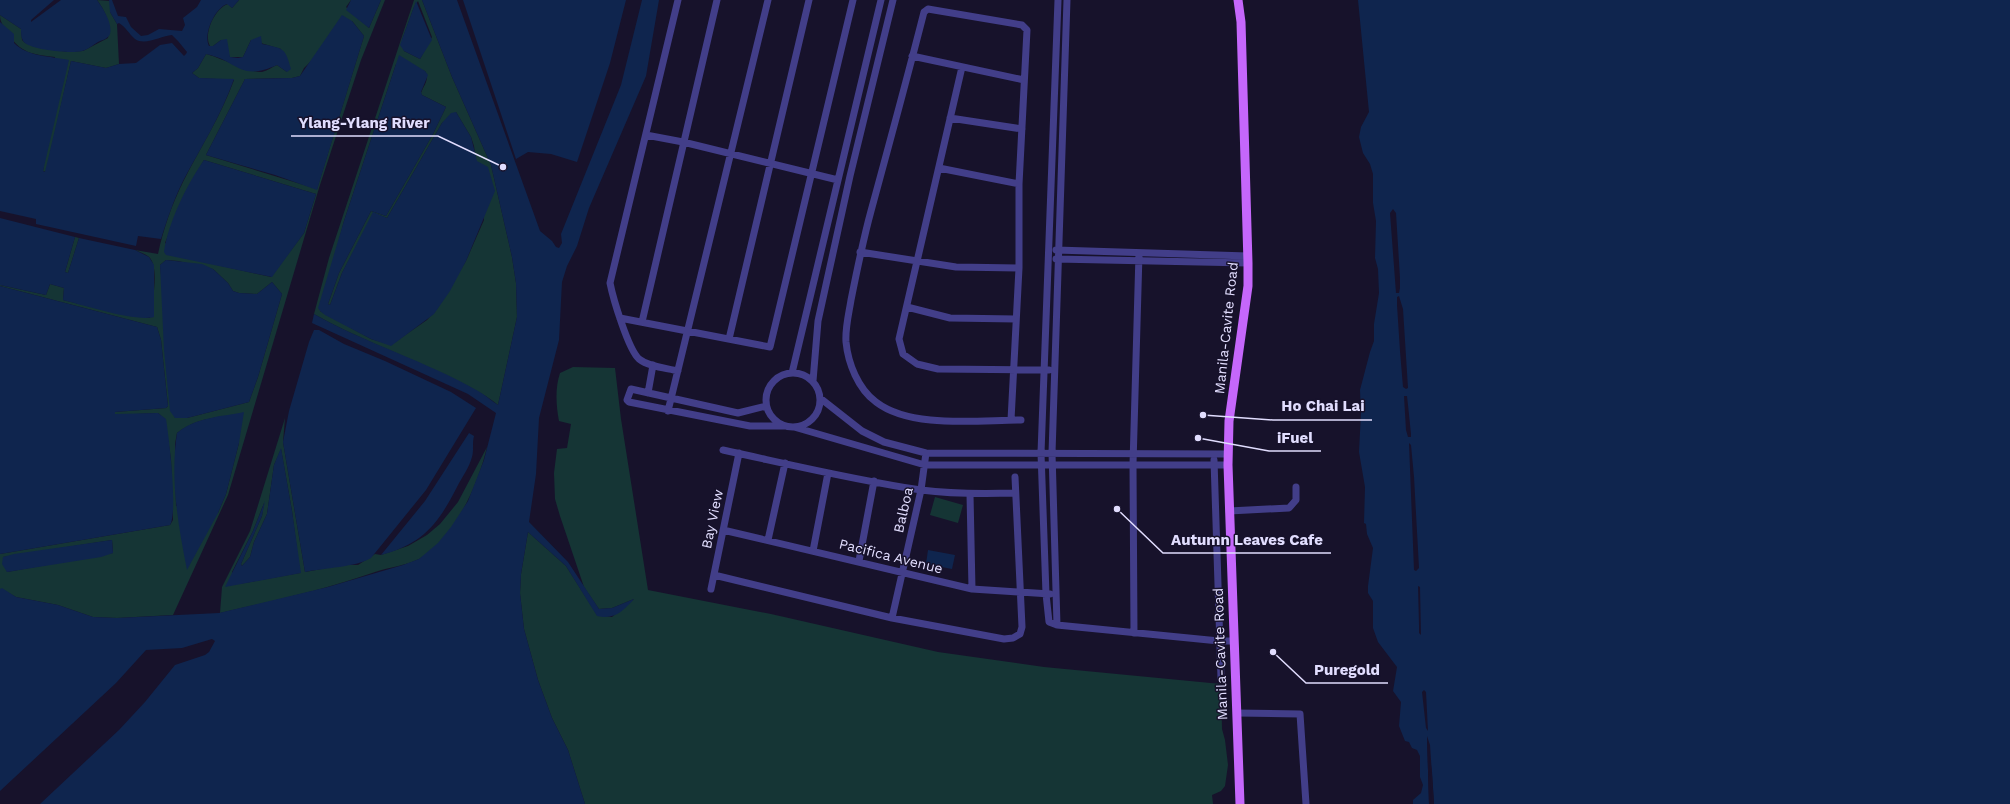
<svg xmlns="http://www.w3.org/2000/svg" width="2010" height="804" font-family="'Work Sans',sans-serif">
  <rect width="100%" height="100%" fill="#17122b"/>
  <path fill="#153535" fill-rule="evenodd" d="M97 0 110 1V12L117 24 119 64 106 68 71 61 46 172 43 171 55 57C32 54 21 54 7 32 3 25 0 22 0 15L21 29 22 40 25 43 40 48 68 52 83 51 108 38C111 24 106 12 97 0Z
    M239 0H351L346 7 369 28 381 0H385L361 60 319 188 228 495 173 615 117 618 93 617 58 605 16 597 2 589H0V554L170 525 173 520 171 459 165 419 158 413 114 415 115 412 166 408 168 406 161 340 157 327 0 286V285L46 295 50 284 64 288 63 300 117 313 150 318C152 304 160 267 149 257 146 254 139 252 135 250L158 254C163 230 172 204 183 182 200 148 221 116 234 80L199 78 192 73 198 68 206 54C219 57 250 73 262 72 267 71 272 67 277 65L287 72 281 49 251 40 243 57H230L221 40 213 46H210C203 34 215 8 228 4L232 8ZM352 21 364 36 317 189 206 155 245 79 292 78 300 76 304 68ZM204 160 316 194 304 233 271 277 217 265 165 243 185 193ZM166 260 178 261 213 269 228 283 233 291 239 293 257 294 272 282 282 294 258 377 249 402 187 418H175L160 265ZM223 416 239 443 226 494 218 513 176 506 175 444 177 433C191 422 205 419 223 416ZM112 540 113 553 7 572 3 557Z
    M414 0H422L452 77 491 165 512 257 516 283 517 317 498 405C482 392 464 384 445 375 402 354 356 338 314 314L329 258ZM418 1 432 37 420 59 404 51 402 40 414 7ZM396 64 425 71C430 79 424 85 421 93L422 95 446 107 433 134 386 216 371 211 339 273 328 304 330 305 342 273 374 213 387 218 442 123 456 112 471 137 474 146 484 220 466 261 437 309 427 320 391 345 371 339 320 311 344 221Z
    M75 237 79 238 68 273 65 272Z
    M573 367 615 368 621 419 648 590 771 614 938 652 1044 667 1221 684 1222 729 1225 740 1228 765 1225 786 1221 791 1212 795 1213 804H585L568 750 552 718 538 680 524 629 520 593 521 574 528 532 566 566 597 615 612 617 634 599 612 608 599 609 584 587 560 516 555 499 554 473 557 449 567 448 571 424 559 421C556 405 555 388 560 373Z
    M285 418 283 442 305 572 343 565H358L375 554 381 555 408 546 427 535 440 524 458 502 487 447C478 485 454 540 419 559 405 566 390 567 375 572 324 590 272 601 220 613L222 587 250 531ZM281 449 292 511 300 573 239 584 232 572 253 531 264 503 262 516 241 564 242 566 250 557 254 542 267 514 274 465Z
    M935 497 963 505 958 523 930 515Z"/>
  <path fill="#0f254e" d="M0 0H54L31 20V22L61 0H97C103 8 113 24 110 34 108 39 102 40 98 42 93 45 87 50 82 51 71 54 34 50 25 43 21 40 21 33 21 29L0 15Z
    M109 0H112L118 16 126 17 131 27 141 36 148 35 159 29 182 31 185 25 183 18 197 7 201 0H239L232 8 227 4C215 8 203 34 209 46H213L221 40 227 39 230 57 238 58 243 57 251 40 261 36 262 44C284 49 285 47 291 69L287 72 277 65C239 82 239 61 206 54L198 68 192 73 199 78 234 79C221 116 201 147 183 181 174 199 167 220 161 239L138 236 136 246 36 224V219L0 211V22L14 34V43C28 57 50 56 69 60L43 171 45 172 71 61 106 68 119 64 136 63 160 45 172 43 184 56 186 54 187 52 178 41 172 35C161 36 145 46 135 39 129 34 126 27 119 23L117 24 110 12Z
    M351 0H381L369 28 346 10Z
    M422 0H457L540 231 552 241 556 247 559 248 562 243 561 234 621 85 642 0H659L646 76 589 208 577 246 567 266 562 282 559 340 539 418 536 474 529 522 568 562 599 609 612 608 634 599C623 611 615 620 597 616L566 566 528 532 521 574 520 593 524 629 538 680 552 718 568 750 585 804H40L119 730 145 702 175 665 205 655 209 652 215 641 212 639 182 648 146 650 116 683 0 791V589L2 588 16 597 58 605 93 617 117 618 219 613 328 587 403 565 419 559 438 543 451 527 468 501 484 460 496 413 468 394 312 323 314 314C367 344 426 361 478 391 485 395 492 401 498 405L517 317 516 283 512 257 491 165 452 77Z
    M463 0H626L610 63 577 162 551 154 528 152 516 159Z
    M1358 0H2010V804H1434L1432 772 1427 737 1429 804H1413V800L1421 793 1423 785 1420 777V756L1417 750 1412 748 1409 742 1405 741 1399 726 1401 702 1393 691 1397 667 1378 642 1373 628V601L1368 593V586L1373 548 1367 534 1366 524 1364 523 1365 487 1359 452 1361 413 1360 390 1370 352 1374 341V324L1379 293 1378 269 1375 258 1376 221 1373 203V174L1370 164 1363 153 1359 137 1361 127 1369 112Z
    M416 1 432 40 420 59 404 51 400 45Z
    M342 15 352 21 364 36 317 190 275 175 206 155 245 79 292 78 300 76Z
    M399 55 425 71 428 75 421 92 422 95 446 107 433 134 386 216 371 211 339 273 328 304 330 305 342 273 373 212 387 218 442 123 451 113 456 112 471 137 477 161 488 167 495 191 466 261 450 291 434 314 391 346 371 339 325 315 320 311 318 308 344 221Z
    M204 160 316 194 304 233 272 277 166 255 164 252C168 223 187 184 204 160Z
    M0 218 75 237 65 272 68 273 79 238 135 250 149 257 154 265V317C136 322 83 305 63 300L64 288 50 284 46 295 0 285Z
    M166 260 202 264 213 269 228 283 233 291 239 293 257 294 272 282 282 294 258 377 249 402 187 418H175L170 411 164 350 160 265Z
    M0 286 157 327 161 340 168 406 166 408 115 412V414L158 413 166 419C169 437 178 512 170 525L0 554Z
    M314 330H319L344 344 385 361 451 392 476 408 426 490 371 558C357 567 323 568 305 572L283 442 289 411 309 342Z
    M244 412 239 443 226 494 218 513 187 570C178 525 170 479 177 433 196 417 220 417 244 412Z
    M469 433 474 436C472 443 474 450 472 457 469 468 462 477 457 487 438 524 423 544 381 555L425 501Z
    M281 448 292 511 301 573 225 587 253 531 265 501 262 516 241 564 242 566 250 557 254 542 267 514 274 465Z
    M112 540 113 553 101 557 7 572 2 564 3 557 14 554Z
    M928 550 955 555 952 569 926 564Z"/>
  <path fill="#17122b" d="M1393 209 1396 213 1400 278V288L1399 293H1396L1390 213Z
    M1399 296 1403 309 1408 388 1406 389 1403 387 1400 351 1397 305V297Z
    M1404 396H1407L1408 405 1411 434V437H1408L1406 430Z
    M1409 443 1411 445 1414 477 1419 568 1416 571 1414 570Z
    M1418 586 1420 587 1421 635 1419 633V625Z
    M1424 690 1426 692 1428 731 1426 728 1422 692Z
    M1427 736 1430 745 1434 804H1432L1429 750 1431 804H1429Z"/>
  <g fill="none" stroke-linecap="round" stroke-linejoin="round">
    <path stroke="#423e89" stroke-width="7" d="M1058 0 1041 453 1046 594 1049 622 1057 625 1219 641H1234
      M912 56 1024 80
      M962 67 899 339 903 354 917 364 938 369 1049 370
      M950 118 1022 129
      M646 135 683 142 838 180
      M939 168 1019 184
      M1056 250 1248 256
      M860 252 956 267 1019 268
      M1056 259 1248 263
      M907 307 950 318 1016 319
      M620 318 770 347 853 0
      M642 322 717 0
      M729 339 809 0
      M678 371C666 368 649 367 639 359 628 349 613 298 610 283L678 0
      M766 400a27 27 0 1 1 54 0a27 27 0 1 1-54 0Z
      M792 373 881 0
      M813 381 818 321 850 176 893 0
      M648 393 653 365
      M820 398 862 431 884 442 926 453 1228 454
      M766 406 738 413 631 389 627 400 629 402 750 426H784
      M668 411 768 0
      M1011 420 1019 268V184L1027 30 1022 25 928 9 924 12C907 79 889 145 871 211 863 240 857 270 851 300 849 313 845 328 846 342 848 363 858 389 876 402 911 429 978 420 1021 420
      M794 427 925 465H1228
      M723 450C788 464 854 480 921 490 952 494 983 494 1015 493
      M1214 460 1221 678
      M970 494 972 589
      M1229 511 1289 508 1296 500V487
      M723 530 972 589 1050 594
      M768 540 785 463
      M813 551 828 473
      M859 561 874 481
      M714 575 892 618 1004 639 1013 638 1020 634 1022 627 1015 477
      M711 589 739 453
      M892 618 921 490 926 453
      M1057 625 1052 453 1067 0
      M1134 633 1133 464 1139 254
      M1237 713 1300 714 1306 804"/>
    <path stroke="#c567fb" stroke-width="9" d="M1238 0 1241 22 1248 263V286L1229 421 1228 465 1240 804"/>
  </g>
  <g text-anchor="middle" stroke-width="3" stroke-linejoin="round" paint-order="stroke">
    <g font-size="14" fill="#e1ddfe" stroke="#17122b">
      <text transform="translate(1226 328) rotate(-84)" y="5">Manila-Cavite Road</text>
      <text transform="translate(903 510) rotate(-77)" y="5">Balboa</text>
      <text transform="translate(712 519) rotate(-78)" y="5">Bay View</text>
      <text transform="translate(891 556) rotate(14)" y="5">Pacifica Avenue</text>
      <text transform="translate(1220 654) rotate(-92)" y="5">Manila-Cavite Road</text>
    </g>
  </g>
  <path fill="none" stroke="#e1ddfe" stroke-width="1.5" d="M503 167L438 136H291M1203 415L1273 420H1372M1198 438L1269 451H1321M1117 509L1163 553H1331M1273 652L1306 683H1388"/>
  <g fill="#e1ddfe" stroke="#17122b" stroke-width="1.5">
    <circle cx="503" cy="167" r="4"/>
    <circle cx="1203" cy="415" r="4"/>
    <circle cx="1198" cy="438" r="4"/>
    <circle cx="1117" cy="509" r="4"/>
    <circle cx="1273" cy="652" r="4"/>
  </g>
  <g font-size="15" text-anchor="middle" font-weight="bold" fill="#e1ddfe" stroke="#17122b" stroke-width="3" stroke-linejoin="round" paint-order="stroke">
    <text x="364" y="128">Ylang-Ylang River</text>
    <text x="1323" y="411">Ho Chai Lai</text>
    <text x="1295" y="443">iFuel</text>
    <text x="1247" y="545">Autumn Leaves Cafe</text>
    <text x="1347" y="675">Puregold</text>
  </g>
</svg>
